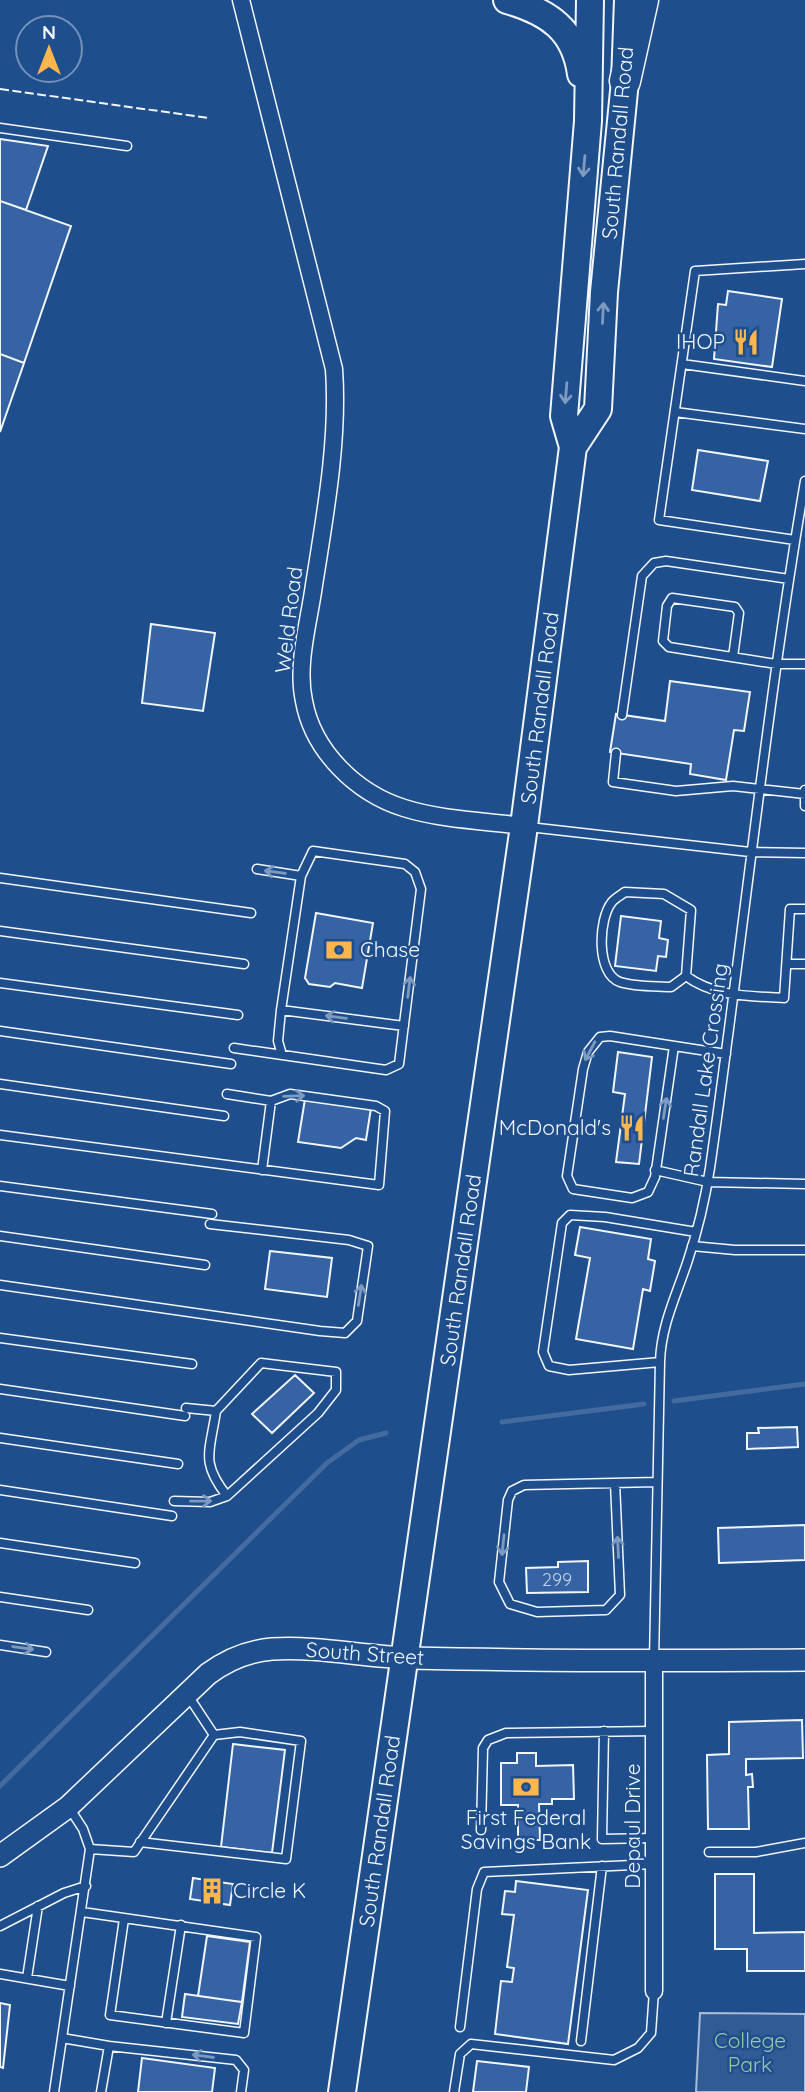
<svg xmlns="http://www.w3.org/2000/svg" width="805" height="2092" font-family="Quicksand,sans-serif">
  <rect width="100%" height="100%" fill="#1f4e8c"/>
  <path fill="#305b95" stroke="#a8bbd7" stroke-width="2" d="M700 2013 805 2014V2092H696Z"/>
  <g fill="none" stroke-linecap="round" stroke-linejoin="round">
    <path stroke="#446ba0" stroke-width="5" d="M674 1401 805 1384
      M502 1422 644 1404
      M0 1786 327 1463 359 1440 386 1433"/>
  </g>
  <path fill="#3563a3" stroke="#f2f6ff" stroke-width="2" d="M0 139 48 146 26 210 0 201Z
    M0 201 71 226 24 363 0 354Z
    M728 291 782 299 772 367 714 359 718 304 726 305Z
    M0 354 24 363 0 432Z
    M698 450 768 461 760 501 692 490Z
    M151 624 215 633 203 711 142 703Z
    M670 681 750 692 744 731 734 730 726 780 690 774 691 764 610 752 616 714 665 721Z
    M316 913 373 923 362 988 335 983 330 987 309 984 305 978Z
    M621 916 661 921 659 938 668 940 666 957 658 956 656 971 615 966Z
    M618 1052 652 1057 639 1164 616 1162 625 1094 613 1092Z
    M305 1099 371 1108 366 1140 356 1138 341 1148 298 1142Z
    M580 1227 651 1239 648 1259 655 1261 650 1291 643 1289 633 1349 576 1339 590 1258 575 1255Z
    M270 1251 332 1258 327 1297 265 1289Z
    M295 1375 314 1393 272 1433 252 1414Z
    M797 1427 798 1447 747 1449V1433H759L758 1428Z
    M805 1525V1560L719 1563 718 1528Z
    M588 1561V1592L527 1593 526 1568 558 1567V1562Z
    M802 1720 803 1758 746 1759V1775L752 1774 753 1787H748L749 1829H708L707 1755 729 1754V1722Z
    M233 1744 285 1750 272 1853 221 1847Z
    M517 1753H536V1766L573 1765 574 1799H552V1804H539L540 1840H518V1805H501V1763H517Z
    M715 1874H754V1933L805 1932V1971H747V1949H715Z
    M193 1878 233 1884 230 1905 190 1899Z
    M516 1881 588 1890 568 2044 495 2034 501 1981 512 1982 514 1968 507 1967 514 1915 502 1914 505 1891 515 1892Z
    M207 1936 250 1942 242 2002 198 1996Z
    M185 1994 242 2002 238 2024 182 2017Z
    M0 2003 10 2005 3 2068 0 2067Z
    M142 2058 215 2068 212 2092H138Z
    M477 2061 529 2067 526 2092H473Z"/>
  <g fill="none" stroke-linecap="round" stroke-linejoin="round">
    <g stroke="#f2f6ff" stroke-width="11">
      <path id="service" d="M0 128 127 146
        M682 364 805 381
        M675 412 805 429
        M795 540 659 520 695 271 805 264
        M733 657 739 613 735 607 672 598 667 606 663 641 669 647 776 664H805
        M622 715 642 576 654 563 666 561 789 579
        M616 753 613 782 676 791 733 786 805 794V790
        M805 794V806
        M529 827 750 852 805 853
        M0 878 251 913
        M625 892 664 894 691 910 686 976 671 987C655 986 635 987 620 982 596 974 598 919 612 902 615 898 621 895 625 892Z
        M0 931 244 964
        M787 964H805
        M686 976C714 997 751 996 784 998L790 909H805
        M0 983 238 1015
        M281 1010 301 876
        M0 1031 231 1064
        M674 1046 655 1177 648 1192 632 1198 573 1189 567 1176 583 1069 588 1052 600 1037 610 1036 726 1054
        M234 1048 386 1070 399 1064 421 889 415 872 405 864 313 851 301 876 257 869
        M282 1055 278 1041 281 1010 404 1026
        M0 1084 224 1116
        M0 1135 379 1185 385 1111 376 1106 290 1094 271 1101 227 1094
        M262 1170 271 1101
        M655 1170 708 1182 805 1184
        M0 1186 212 1214
        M0 1236 205 1265
        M692 1246 735 1250H805
        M0 1285 320 1331 345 1333 357 1321 368 1246 349 1240 210 1224
        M0 1338 192 1364
        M660 1362 569 1370 549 1366 543 1352 562 1223 570 1215 605 1217 696 1232
        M0 1389 185 1416
        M216 1411C210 1452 200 1462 227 1496
        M0 1438 178 1464
        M615 1483 620 1595 606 1610 537 1612 510 1604 499 1582 508 1500 512 1491 524 1485 657 1482
        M0 1490 172 1516
        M174 1501 210 1502 227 1496 318 1413 336 1390V1372L261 1363 216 1411 186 1408
        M0 1543 135 1563
        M0 1597 88 1610
        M0 1645 46 1652
        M654 1661 660 1362C661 1325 677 1294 688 1260 698 1230 705 1200 710 1168 743 939 766 709 805 481
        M604 1731 602 1839 654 1838
        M481 1830 483 1748 488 1740 506 1733 654 1731
        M140 1842 286 1859 301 1741 240 1732 214 1735
        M90 1849 134 1852 214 1735 187 1694
        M709 1852H756L805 1843
        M82 1912 256 1937 244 2033 110 2015 124 1919
        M0 1926 64 1893 86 1886
        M0 1974 70 1986
        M27 1978 38 1906
        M166 2023 181 1925
        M460 2027 477 1889 484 1872 654 1864
        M62 2038 109 2046 101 2092
        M581 2041 602 1866
        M109 2046 236 2060 244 2070 241 2092
        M54 2092 90 1849 83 1829 70 1809
        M454 2092 460 2054 471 2044 614 2060 638 2048 651 2033 654 1991"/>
    </g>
    <g stroke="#f2f6ff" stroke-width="19">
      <path id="minor" d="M241 0 334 369C339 440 325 515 314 585 309 622 296 664 304 701 313 751 356 793 404 808 442 820 485 821 524 826
        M654 1662V1991"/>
    </g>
    <g stroke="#f2f6ff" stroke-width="24">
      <path id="tertiary" d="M0 1856 68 1807 208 1674C227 1660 249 1651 272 1649 318 1646 365 1657 410 1658 542 1661 673 1661 805 1660"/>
    </g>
    <g stroke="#f2f6ff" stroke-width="30">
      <path id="primary" d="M507 0C549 12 575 30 581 74
        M573 447 598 409 604 292 625 81 628 0
        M342 2092 524 826 573 447 564 416 588 121 590 0"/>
    </g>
    <g stroke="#f2f6ff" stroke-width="33">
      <path id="motorway" d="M625 81 643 0"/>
    </g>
    <use href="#service" stroke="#1f4e8c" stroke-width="8"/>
    <use href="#minor" stroke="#1f4e8c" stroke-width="16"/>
    <use href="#tertiary" stroke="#1f4e8c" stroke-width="21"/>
    <use href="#primary" stroke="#1f4e8c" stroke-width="26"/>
    <use href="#motorway" stroke="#1f4e8c" stroke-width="30"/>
    <path stroke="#f2f6ff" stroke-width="2" stroke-dasharray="9 3.5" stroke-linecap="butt" d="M0 89 209 118"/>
  </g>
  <defs><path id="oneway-shaft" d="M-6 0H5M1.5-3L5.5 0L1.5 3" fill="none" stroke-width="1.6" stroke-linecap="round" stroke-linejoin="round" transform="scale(1.75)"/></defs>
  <g stroke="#7e9ac0">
    <use href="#oneway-shaft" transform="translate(584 166) rotate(95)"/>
    <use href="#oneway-shaft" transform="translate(603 313) rotate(-87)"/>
    <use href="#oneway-shaft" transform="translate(566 393) rotate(95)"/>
    <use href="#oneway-shaft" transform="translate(275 872) rotate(-172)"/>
    <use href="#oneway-shaft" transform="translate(409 987) rotate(-83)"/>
    <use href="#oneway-shaft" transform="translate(336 1017) rotate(-173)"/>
    <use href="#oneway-shaft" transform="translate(590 1051) rotate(118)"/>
    <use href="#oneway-shaft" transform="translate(294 1096) rotate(-2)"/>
    <use href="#oneway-shaft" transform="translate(665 1108) rotate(-81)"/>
    <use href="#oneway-shaft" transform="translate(360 1295) rotate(-81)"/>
    <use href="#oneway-shaft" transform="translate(201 1501) rotate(-1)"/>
    <use href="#oneway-shaft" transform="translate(503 1545) rotate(96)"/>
    <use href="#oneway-shaft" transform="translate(618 1547) rotate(-93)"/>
    <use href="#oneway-shaft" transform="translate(23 1648) rotate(8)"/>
    <use href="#oneway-shaft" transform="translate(203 2056) rotate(-173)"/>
  </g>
  <defs>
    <g id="restaurant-bare" transform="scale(2.1)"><path d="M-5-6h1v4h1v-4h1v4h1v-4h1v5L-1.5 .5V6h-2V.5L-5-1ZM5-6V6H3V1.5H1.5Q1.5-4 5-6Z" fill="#ffb74d" stroke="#1f4e8c" stroke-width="2.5" paint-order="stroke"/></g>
    <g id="bank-bare" transform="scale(2.1)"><path d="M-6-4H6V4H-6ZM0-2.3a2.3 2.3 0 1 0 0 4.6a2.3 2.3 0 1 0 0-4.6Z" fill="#ffb74d" stroke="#1f4e8c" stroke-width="2.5" paint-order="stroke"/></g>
    <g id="building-bare" transform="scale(2.1)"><path d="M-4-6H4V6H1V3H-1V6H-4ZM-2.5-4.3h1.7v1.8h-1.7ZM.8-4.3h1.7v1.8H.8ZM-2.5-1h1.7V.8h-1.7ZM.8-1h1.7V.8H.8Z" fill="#ffb74d" stroke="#1f4e8c" stroke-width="2.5" paint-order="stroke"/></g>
  </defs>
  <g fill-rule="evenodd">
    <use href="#restaurant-bare" x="746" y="342"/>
    <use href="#bank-bare" x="339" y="950"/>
    <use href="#restaurant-bare" x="632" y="1128"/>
    <use href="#bank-bare" x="526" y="1787"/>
    <use href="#building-bare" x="212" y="1891"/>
  </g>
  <g text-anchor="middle" stroke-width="5" stroke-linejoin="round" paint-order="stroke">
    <g font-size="18" fill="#c3d1e8">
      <text x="557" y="1586">299</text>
    </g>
    <g font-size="21" fill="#f2f6ff" stroke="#1f4e8c">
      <text transform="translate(618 143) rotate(-85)" y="7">South Randall Road</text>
      <text transform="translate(289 620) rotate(-83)" y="7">Weld Road</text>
      <text transform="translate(540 708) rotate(-83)" y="7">South Randall Road</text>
      <text transform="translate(706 1070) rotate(-82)" y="7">Randall Lake Crossing</text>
      <text transform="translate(461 1270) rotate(-82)" y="7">South Randall Road</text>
      <text transform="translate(365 1654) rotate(4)" y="7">South Street</text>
      <text transform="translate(633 1826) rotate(-90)" y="7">Depaul Drive</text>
      <text transform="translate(380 1831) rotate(-82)" y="7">South Randall Road</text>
    </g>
    <g font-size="21" fill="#f2f6ff" stroke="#1f4e8c" text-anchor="end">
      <text x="725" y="349">IHOP</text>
      <text x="360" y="957" text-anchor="start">Chase</text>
      <text x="611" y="1135">McDonald's</text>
      <text x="526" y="1825" text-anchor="middle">First Federal<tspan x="526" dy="24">Savings Bank</tspan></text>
      <text x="233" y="1898" text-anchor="start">Circle K</text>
    </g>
    <g font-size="21" fill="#97c8a6" stroke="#1f4e8c">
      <text x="750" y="2048">College<tspan x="750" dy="24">Park</tspan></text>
    </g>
  </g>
  <g transform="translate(49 49)"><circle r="33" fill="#1f4e8c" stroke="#7391ba" stroke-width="2"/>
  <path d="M0-5L12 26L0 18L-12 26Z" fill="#ffb74d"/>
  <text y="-10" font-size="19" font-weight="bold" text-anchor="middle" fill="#f2f6ff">N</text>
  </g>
</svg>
